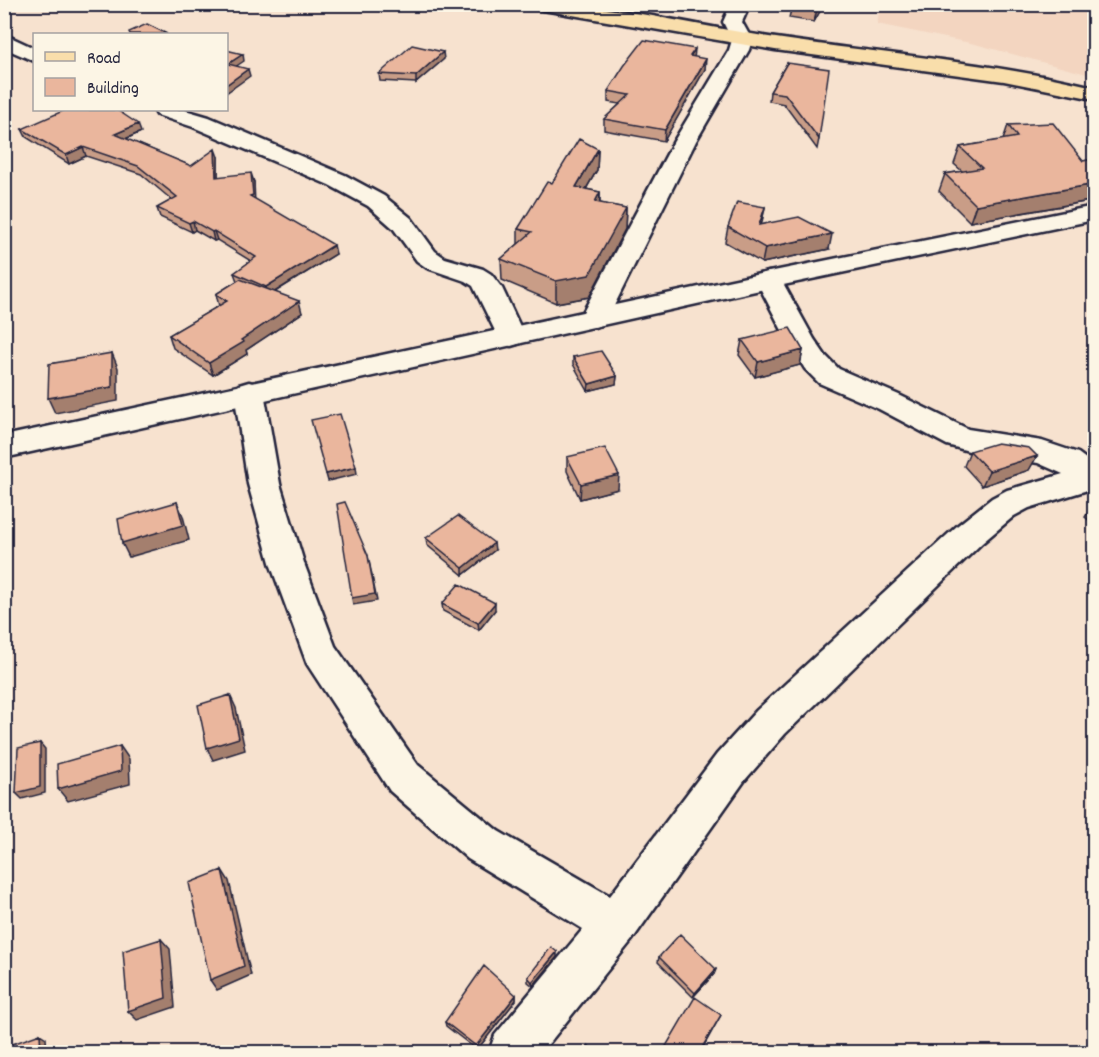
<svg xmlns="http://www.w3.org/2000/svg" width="1099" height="1057" font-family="Dekko,sans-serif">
  <rect width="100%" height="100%" fill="#f7e2cf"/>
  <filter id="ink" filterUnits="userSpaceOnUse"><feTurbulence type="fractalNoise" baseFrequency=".0167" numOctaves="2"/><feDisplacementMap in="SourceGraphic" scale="12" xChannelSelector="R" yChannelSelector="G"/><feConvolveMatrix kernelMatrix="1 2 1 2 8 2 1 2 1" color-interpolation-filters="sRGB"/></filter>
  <g filter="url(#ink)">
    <path fill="#f3d5c0" d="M872 5H1094V76L975 44 877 24 880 6Z"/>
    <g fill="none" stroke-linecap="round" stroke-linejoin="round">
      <g stroke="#22223b" stroke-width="5">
        <path id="minor" d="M731 4H750L742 22 752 40 749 50 696 141 608 318 604 324 594 327 584 324 580 318 674 141 729 50 732 40 723 22Z
          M4 34 34 48V61L4 48Z
          M154 110H185L209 117 345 175 384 196 411 218 435 251 445 258 483 269 491 274 502 288 525 337 521 343 511 346 501 343 473 286 465 281 427 268 417 261 393 228 368 206 329 185 193 127 157 115Z
          M769 272 778 274 814 339 825 355 839 369 899 395 968 429 1042 441 1078 453 1094 465V488L1029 508 1014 516 982 543 785 734 745 780 632 940 542 1052H489L495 1035 583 929 468 859 390 791 307 664 271 566 248 484 234 392 239 385 249 382 259 385 264 392 280 484 305 566 335 646 418 765 498 831 610 896 717 754 757 710 796 674 958 525 992 498 1007 490 1063 474 1038 463 976 453 947 445 879 409 819 383 805 369 787 340 756 280 760 274Z"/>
      </g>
      <g stroke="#22223b" stroke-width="5">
        <path id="tertiary" d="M1094 206V220L769 288 4 458V436L769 272Z"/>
      </g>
      <g stroke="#22223b" stroke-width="5">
        <path id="primary" d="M534 4C615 4 696 26 776 38 882 54 990 62 1094 87V99L1004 81 775 50 543 10 536 8Z"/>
      </g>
      <use href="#minor" fill="#fcf5e5" fill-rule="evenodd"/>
      <use href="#tertiary" fill="#fcf5e5" fill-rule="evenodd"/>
      <use href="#primary" fill="#f9deab" fill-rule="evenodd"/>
    </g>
    <path fill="#c99d87" stroke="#22223b" stroke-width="1.5" d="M824 4 814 22 789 18 792 5Z
      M694 57 705 69 664 141 604 130V119L620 104 608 102V91Z
      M444 59 416 83 380 81 379 74Z
      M787 63 819 139 817 149 784 104 769 101 770 92Z
      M1008 125 1083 161 1095 159V200L970 222 939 191 945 174 962 171 954 164 960 147 1003 140Z
      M22 129 141 132 126 139 191 166 218 157V177L254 182V199L336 254 275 292 302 313 246 350 247 354 213 375 173 348 169 335 219 306 216 294 237 281 234 273 251 261 217 240 214 241 195 230 192 232 160 217 157 208 172 200 141 174 86 156 69 164 26 137Z
      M598 149 597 170 586 189 600 192V203L626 208 625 229 589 297 556 303 502 280 501 259 518 244V229L552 183Z
      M765 207 761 225 829 249 762 263 725 242 728 227Z
      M742 340 803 350 800 365 755 377 739 355Z
      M573 357 617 376 616 384 588 391 573 364Z
      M970 451 1037 456 1029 470 982 486 964 466Z
      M567 457 618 489 580 499 567 471Z
      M1095 507V525L1085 517 1090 509Z
      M426 538 495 550 463 575 427 545Z
      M442 604 495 610 479 630 443 611Z
      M557 957 533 986 528 982V977Z
      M659 957 716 969 714 974 693 997 658 962Z
      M516 995V1000L477 1050 446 1026 445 1022Z"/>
    <path fill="#a47f6e" stroke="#22223b" stroke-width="1.5" d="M819 4H824L814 22 817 9Z
      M695 49 694 60 690 56Z
      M443 52 444 59 416 83V76Z
      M243 54 244 61 229 71 228 64Z
      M706 59 705 69 664 141 665 130Z
      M248 69 250 76 226 93V85Z
      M138 124 141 132 118 142 115 134Z
      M83 147 86 156 69 164 66 155Z
      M215 149 218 157V186L216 177Z
      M598 149 597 170 575 208 576 187Z
      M251 173 254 182 255 204 250 196Z
      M1095 184V200L970 222 976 205Z
      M600 192 599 213 595 202Z
      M765 207 762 222 756 240 759 225Z
      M626 208 625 229 589 297 556 303V281Z
      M193 221 195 230 192 232 189 223Z
      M214 231 217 240 214 241 212 232Z
      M832 234 829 249 762 263 765 248Z
      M334 245 336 254 268 296 266 287Z
      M299 301 302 313 246 350 247 354 213 375 209 363 241 340Z
      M803 350 800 365 755 377 758 362Z
      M112 353 118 368V401L55 413 48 398Z
      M617 376 616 384 588 391 589 384Z
      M1037 456 1029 470 982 486 989 471Z
      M356 467 357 474 328 481 326 474Z
      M619 475 618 489 580 499 581 484Z
      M177 502 183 516 189 540 129 557 122 543Z
      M494 543 495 550 463 575V568Z
      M368 556 377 601 353 605 352 598Z
      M495 603V610L479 630 478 623Z
      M230 695 236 708 245 750 213 760 207 748Z
      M40 743 45 749V793L22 799 16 793Z
      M120 746 129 759 130 784 68 801 58 789Z
      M222 870 229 881 251 975 217 990 210 980Z
      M161 939 170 949 175 1007 137 1020 128 1011Z
      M557 952V957L533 986 532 982Z
      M716 969 714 974 693 997 695 993Z
      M516 995V1000L477 1050 476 1046Z
      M721 1015 700 1053H699Z
      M40 1034 46 1038 47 1053H41Z"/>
    <path fill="#eab69d" stroke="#22223b" stroke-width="1.5" d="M792 4H819L817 9Z
      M147 24 167 34H130L129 32Z
      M644 40 695 49 690 56 706 59 665 130 604 119 630 95 608 91 624 66Z
      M412 45 443 52 416 76 379 74Z
      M226 50 243 54 228 64 248 69 226 85Z
      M787 63 829 69 819 139 785 94 770 92Z
      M65 110H117L138 124 115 134 191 166 215 149 216 177 251 173 253 195 250 196 334 245 266 287 234 273 256 257 214 231 212 232 193 221 189 223 157 208 177 197 138 166 83 147 66 155 22 129Z
      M1053 123 1083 161 1095 159V184L976 205 945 174 982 168 960 147 1017 137 1008 125Z
      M579 139 598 149 576 187 600 192 595 202 626 208 589 275 556 281 501 259 532 232 518 229 547 182 552 183Z
      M737 202 765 207 759 225 799 217 832 234 765 248 728 227Z
      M240 279 299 301 241 340 244 342 209 363 169 335 227 301 216 294Z
      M790 328 803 350 758 362 742 340Z
      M601 351 617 376 589 384 573 357Z
      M112 353V387L48 398 49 364Z
      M340 414 356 467 326 474 311 420Z
      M997 443 1029 448 1037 456 989 471 970 451Z
      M605 448 619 475 581 484 567 457Z
      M177 502 183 525 122 543 118 519Z
      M345 502 368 556 375 594 352 598 337 504Z
      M1095 507V514L1090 509Z
      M458 516 494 543 463 568 426 538Z
      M459 584 495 603 478 623 442 604Z
      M230 695 239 738 207 748 198 705Z
      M40 743V787L16 793 18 748Z
      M120 746 121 771 58 789 57 764Z
      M222 870 244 966 210 980 189 883Z
      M680 934 716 969 695 993 659 957Z
      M161 939 166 998 128 1011 123 951Z
      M551 947 557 952 532 982 528 977Z
      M484 966 516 995 476 1046 445 1022Z
      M695 997 721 1015 699 1053H662Z
      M40 1034 41 1053H4V1047Z
      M588 1045 597 1053H582Z"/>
  </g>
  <rect width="1099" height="1057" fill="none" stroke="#fcf5e5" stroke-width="24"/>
  <rect x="12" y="12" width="1075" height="1033" fill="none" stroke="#22223b" stroke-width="2" filter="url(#ink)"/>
  <rect x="33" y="33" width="195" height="78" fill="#fcf5e5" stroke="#a5a1a1" stroke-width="1.5"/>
  <rect x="45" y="52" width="30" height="9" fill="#f9deab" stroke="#a5a1a1" stroke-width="1.5"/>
  <text x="87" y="63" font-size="18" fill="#22223b">Road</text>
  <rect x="45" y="78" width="30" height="18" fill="#eab69d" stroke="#a5a1a1" stroke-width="1.5"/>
  <text x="87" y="93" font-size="18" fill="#22223b">Building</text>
</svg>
